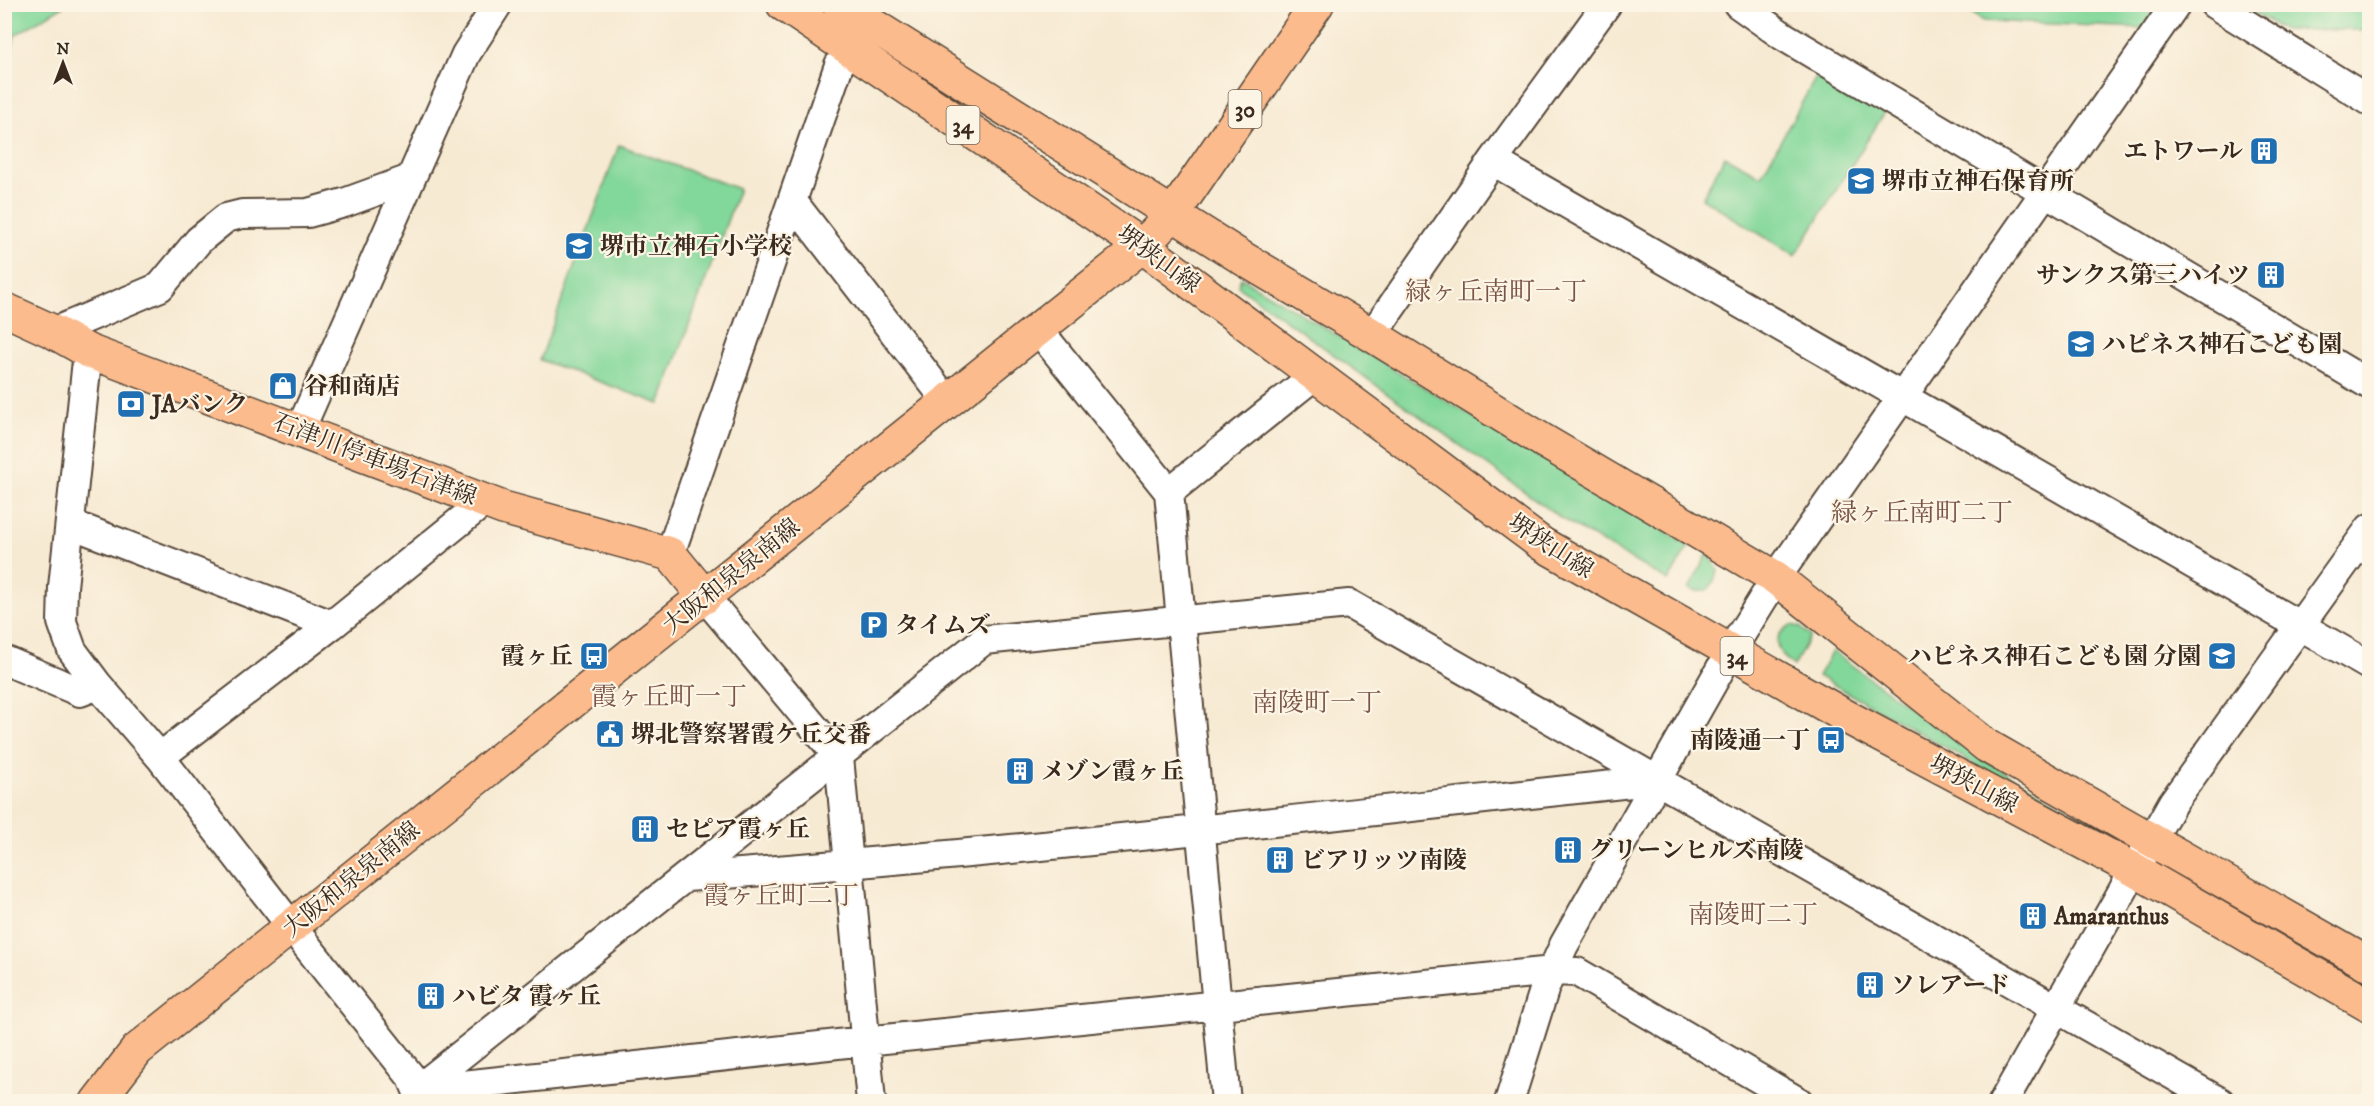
<svg xmlns="http://www.w3.org/2000/svg" width="2374" height="1106" font-family="'IM FELL DW Pica','Noto Serif JP',serif">
  <rect width="100%" height="100%" fill="#fcf5e5"/>
  <filter id="ink" filterUnits="userSpaceOnUse"><feTurbulence type="fractalNoise" baseFrequency=".0167" numOctaves="2"/><feDisplacementMap in="SourceGraphic" scale="12" xChannelSelector="R" yChannelSelector="G"/><feConvolveMatrix kernelMatrix="1 2 1 2 8 2 1 2 1" color-interpolation-filters="sRGB"/></filter>
  <filter id="wash" filterUnits="userSpaceOnUse"><feTurbulence type="fractalNoise" baseFrequency=".008" numOctaves="4" result="noise"/><feDisplacementMap in="SourceGraphic" scale="24" xChannelSelector="R" yChannelSelector="G"/><feGaussianBlur stdDeviation="1.35" result="paint"/><feColorMatrix in="noise" values="0 0 0 0 0 0 0 0 0 0 0 0 0 0 0 0 0 1.4 0 .05"/><feComposite in="paint" operator="in"/></filter>
  <g filter="url(#wash)">
    <rect width="100%" height="100%" fill="#f7ead3"/>
    <path fill="#82d79a" stroke="#5e805c" stroke-width="1.5" d="M5 4 65 5 15 35 5 77Z
      M1959 5H2160L2144 28 1983 21Z
      M2241 5H2369V30H2284Z
      M1820 70 1887 109 1795 256 1702 198 1725 156 1761 176Z
      M619 145 739 189 660 404 540 360Z
      M1241 278 1689 546 1668 581 1564 520 1238 286Z
      M1708 553 1718 570C1713 587 1707 596 1689 589Z
      M1791 625 1800 627 1810 636 1794 666C1777 653 1768 638 1791 625Z
      M1832 651 1974 754 2083 818 2080 823 1818 676Z"/>
  </g>
  <g filter="url(#ink)">
    <g fill="none" stroke-linecap="round" stroke-linejoin="round">
      <g stroke="#574739" stroke-width="32">
        <path id="minor" d="M1738 4 1783 36 2370 385
          M2214 4 2370 101
          M1493 161 2370 666
          M793 202 947 401
          M1037 328 1169 492 1226 1102
          M54 332 160 287 199 240 226 218 242 214 308 213 344 203 410 179
          M1372 335 1493 161 1607 4
          M88 351 63 587 62 622 72 650 98 685 160 757 291 926 412 1078 422 1102
          M300 430 466 54 498 4
          M1169 492 1315 375
          M71 524 332 625
          M670 554 839 65 851 49
          M705 597 839 757 871 1102
          M4 660 80 692 98 685
          M160 757 332 625 485 501
          M687 877C1012 853 1335 815 1659 780
          M417 1090 984 640 1349 604 2220 1102
          M417 1090 865 1041 1553 971 1577 972 1799 1102
          M1509 1102 1545 987 1564 945 1730 652 1776 578 2176 4
          M2003 1102 2173 802 2370 528"/>
      </g>
      <g stroke="#574739" stroke-width="36">
        <path id="major" d="M783 4 1142 246 1542 544 1845 716 2135 870 2370 1006
          M839 4 1244 259 1372 335 1542 440 1776 578 1987 746 2370 965
          M4 309 54 332 88 351 503 508 670 554 705 597
          M97 1102 137 1050 1142 246 1173 214 1317 4"/>
      </g>
      <use href="#minor" stroke="#fff" stroke-width="28"/>
      <use href="#major" stroke="#fbbb8d" stroke-width="33"/>
    </g>
  </g>
  <defs>
    <g id="building-square" transform="scale(1.5)"><rect x="-9" y="-9" width="18" height="18" rx="4" fill="#1f6fb2" stroke="#fcf5e5"/><path d="M-4-6H4V6H1V3H-1V6H-4ZM-2.5-4.3h1.7v1.8h-1.7ZM.8-4.3h1.7v1.8H.8ZM-2.5-1h1.7V.8h-1.7ZM.8-1h1.7V.8H.8Z" fill="#fff"/></g>
    <g id="school-square" transform="scale(1.5)"><rect x="-9" y="-9" width="18" height="18" rx="4" fill="#1f6fb2" stroke="#fcf5e5"/><path d="M0-5L7-2L0 1L-7-2ZM-4 1L0 2.5L4 1V4Q0 6-4 4Z" fill="#fff"/></g>
    <g id="shop-square" transform="scale(1.5)"><rect x="-9" y="-9" width="18" height="18" rx="4" fill="#1f6fb2" stroke="#fcf5e5"/><path d="M-5-2.5h2.3a2.7 3.5 0 0 1 5.4 0H5L5.5 6h-11ZM-1.5-2.5h3a1.5 2.3 0 0 0-3 0Z" fill="#fff"/></g>
    <g id="bank-square" transform="scale(1.5)"><rect x="-9" y="-9" width="18" height="18" rx="4" fill="#1f6fb2" stroke="#fcf5e5"/><path d="M-6-4H6V4H-6ZM0-2.3a2.3 2.3 0 1 0 0 4.6a2.3 2.3 0 1 0 0-4.6Z" fill="#fff"/></g>
    <g id="parking-square" transform="scale(1.5)"><rect x="-9" y="-9" width="18" height="18" rx="4" fill="#1f6fb2" stroke="#fcf5e5"/><path d="M-3.5-5.5H1a3.5 3.5 0 0 1 0 7H-1V5.5H-3.5ZM-1-3.4V-.6H.8a1.4 1.4 0 0 0 0-2.8Z" fill="#fff"/></g>
    <g id="bus-square" transform="scale(1.5)"><rect x="-9" y="-9" width="18" height="18" rx="4" fill="#1f6fb2" stroke="#fcf5e5"/><path d="M-5-6H5V4H4V6H2V4H-2V6H-4V4H-5ZM-3.5-4V0h7V-4ZM-3.5 1.2v1.5H-2V1.2ZM2 1.2v1.5H3.5V1.2Z" fill="#fff"/></g>
    <g id="civic-square" transform="scale(1.5)"><rect x="-9" y="-9" width="18" height="18" rx="4" fill="#1f6fb2" stroke="#fcf5e5"/><path d="M-.6-6.5H3V-4.5H.6V-3L4-1V1h2V6H-6V1h2V-1L-.6-3ZM-1.2 2.5V6h2.4V2.5Z" fill="#fff"/></g>
  </defs>
  <g fill-rule="evenodd">
    <use href="#building-square" x="2264" y="151"/>
    <use href="#school-square" x="1861" y="181"/>
    <use href="#school-square" x="579" y="246"/>
    <use href="#building-square" x="2271" y="275"/>
    <use href="#school-square" x="2081" y="344"/>
    <use href="#shop-square" x="283" y="386"/>
    <use href="#bank-square" x="131" y="404"/>
    <use href="#parking-square" x="874" y="625"/>
    <use href="#bus-square" x="594" y="656"/>
    <use href="#school-square" x="2222" y="656"/>
    <use href="#civic-square" x="610" y="734"/>
    <use href="#bus-square" x="1831" y="740"/>
    <use href="#building-square" x="1020" y="771"/>
    <use href="#building-square" x="645" y="829"/>
    <use href="#building-square" x="1568" y="850"/>
    <use href="#building-square" x="1280" y="860"/>
    <use href="#building-square" x="2033" y="916"/>
    <use href="#building-square" x="1870" y="985"/>
    <use href="#building-square" x="431" y="996"/>
  </g>
  <g text-anchor="middle" stroke-width="4.5" stroke-linejoin="round" paint-order="stroke">
    <g fill="#fcf5e5" stroke="#75675a" stroke-width="1.5">
      <rect x="1228.5" y="90" width="33" height="38" rx="4.5"/>
      <rect x="946.5" y="106" width="33" height="38" rx="4.5"/>
      <rect x="1720.5" y="637" width="33" height="38" rx="4.5"/>
    </g>
    <g font-size="22" font-weight="bold" fill="#3b2a1e">
      <text x="1245" y="117">30</text>
      <text x="963" y="133">34</text>
      <text x="1737" y="664">34</text>
    </g>
    <g font-size="24" font-weight="bold" fill="#3b2a1e" stroke="#fcf5e5" text-anchor="start">
      <text x="2243" y="159" text-anchor="end">エトワール</text>
      <text x="1882" y="189">堺市立神石保育所</text>
      <text x="600" y="254">堺市立神石小学校</text>
      <text x="2250" y="283" text-anchor="end">サンクス第三ハイツ</text>
      <text x="2102" y="352">ハピネス神石こども園</text>
      <text x="304" y="394">谷和商店</text>
      <text x="152" y="412">JAバンク</text>
      <text x="895" y="633">タイムズ</text>
      <text x="573" y="664" text-anchor="end">霞ヶ丘</text>
      <text x="2201" y="664" text-anchor="end">ハピネス神石こども園 分園</text>
      <text x="631" y="742">堺北警察署霞ケ丘交番</text>
      <text x="1810" y="748" text-anchor="end">南陵通一丁</text>
      <text x="1041" y="779">メゾン霞ヶ丘</text>
      <text x="666" y="837">セピア霞ヶ丘</text>
      <text x="1589" y="858">グリーンヒルズ南陵</text>
      <text x="1301" y="868">ビアリッツ南陵</text>
      <text x="2054" y="924">Amaranthus</text>
      <text x="1891" y="993">ソレアード</text>
      <text x="452" y="1004">ハビタ 霞ヶ丘</text>
    </g>
    <g font-size="24" fill="#3b2a1e" stroke="#fcf5e5">
      <text transform="translate(1159 259) rotate(36)" y="8">堺狭山線</text>
      <text transform="translate(375 459) rotate(21)" y="8">石津川停車場石津線</text>
      <text transform="translate(1551 546) rotate(33)" y="8">堺狭山線</text>
      <text transform="translate(731 576) rotate(-39)" y="8">大阪和泉泉南線</text>
      <text transform="translate(1974 784) rotate(28)" y="8">堺狭山線</text>
      <text transform="translate(351 879) rotate(-39)" y="8">大阪和泉泉南線</text>
    </g>
    <g font-size="26" fill="#795445" stroke="#fcf5e5">
      <text x="1496" y="300">緑ヶ丘南町一丁</text>
      <text x="1922" y="521">緑ヶ丘南町二丁</text>
      <text x="669" y="705">霞ヶ丘町一丁</text>
      <text x="1317" y="711">南陵町一丁</text>
      <text x="781" y="904">霞ヶ丘町二丁</text>
      <text x="1753" y="923">南陵町二丁</text>
    </g>
  </g>
  <rect width="2374" height="1106" fill="none" stroke="#fcf5e5" stroke-width="24"/>
  <g transform="translate(63 63)" stroke="#fcf5e5" stroke-width="4.5" paint-order="stroke">
  <path d="M0-4.5L10 22L0 15L-10 22Z" fill="#3b2a1e"/>
  <text y="-9" font-size="16" font-weight="bold" text-anchor="middle" fill="#3b2a1e">N</text>
  </g>
</svg>
